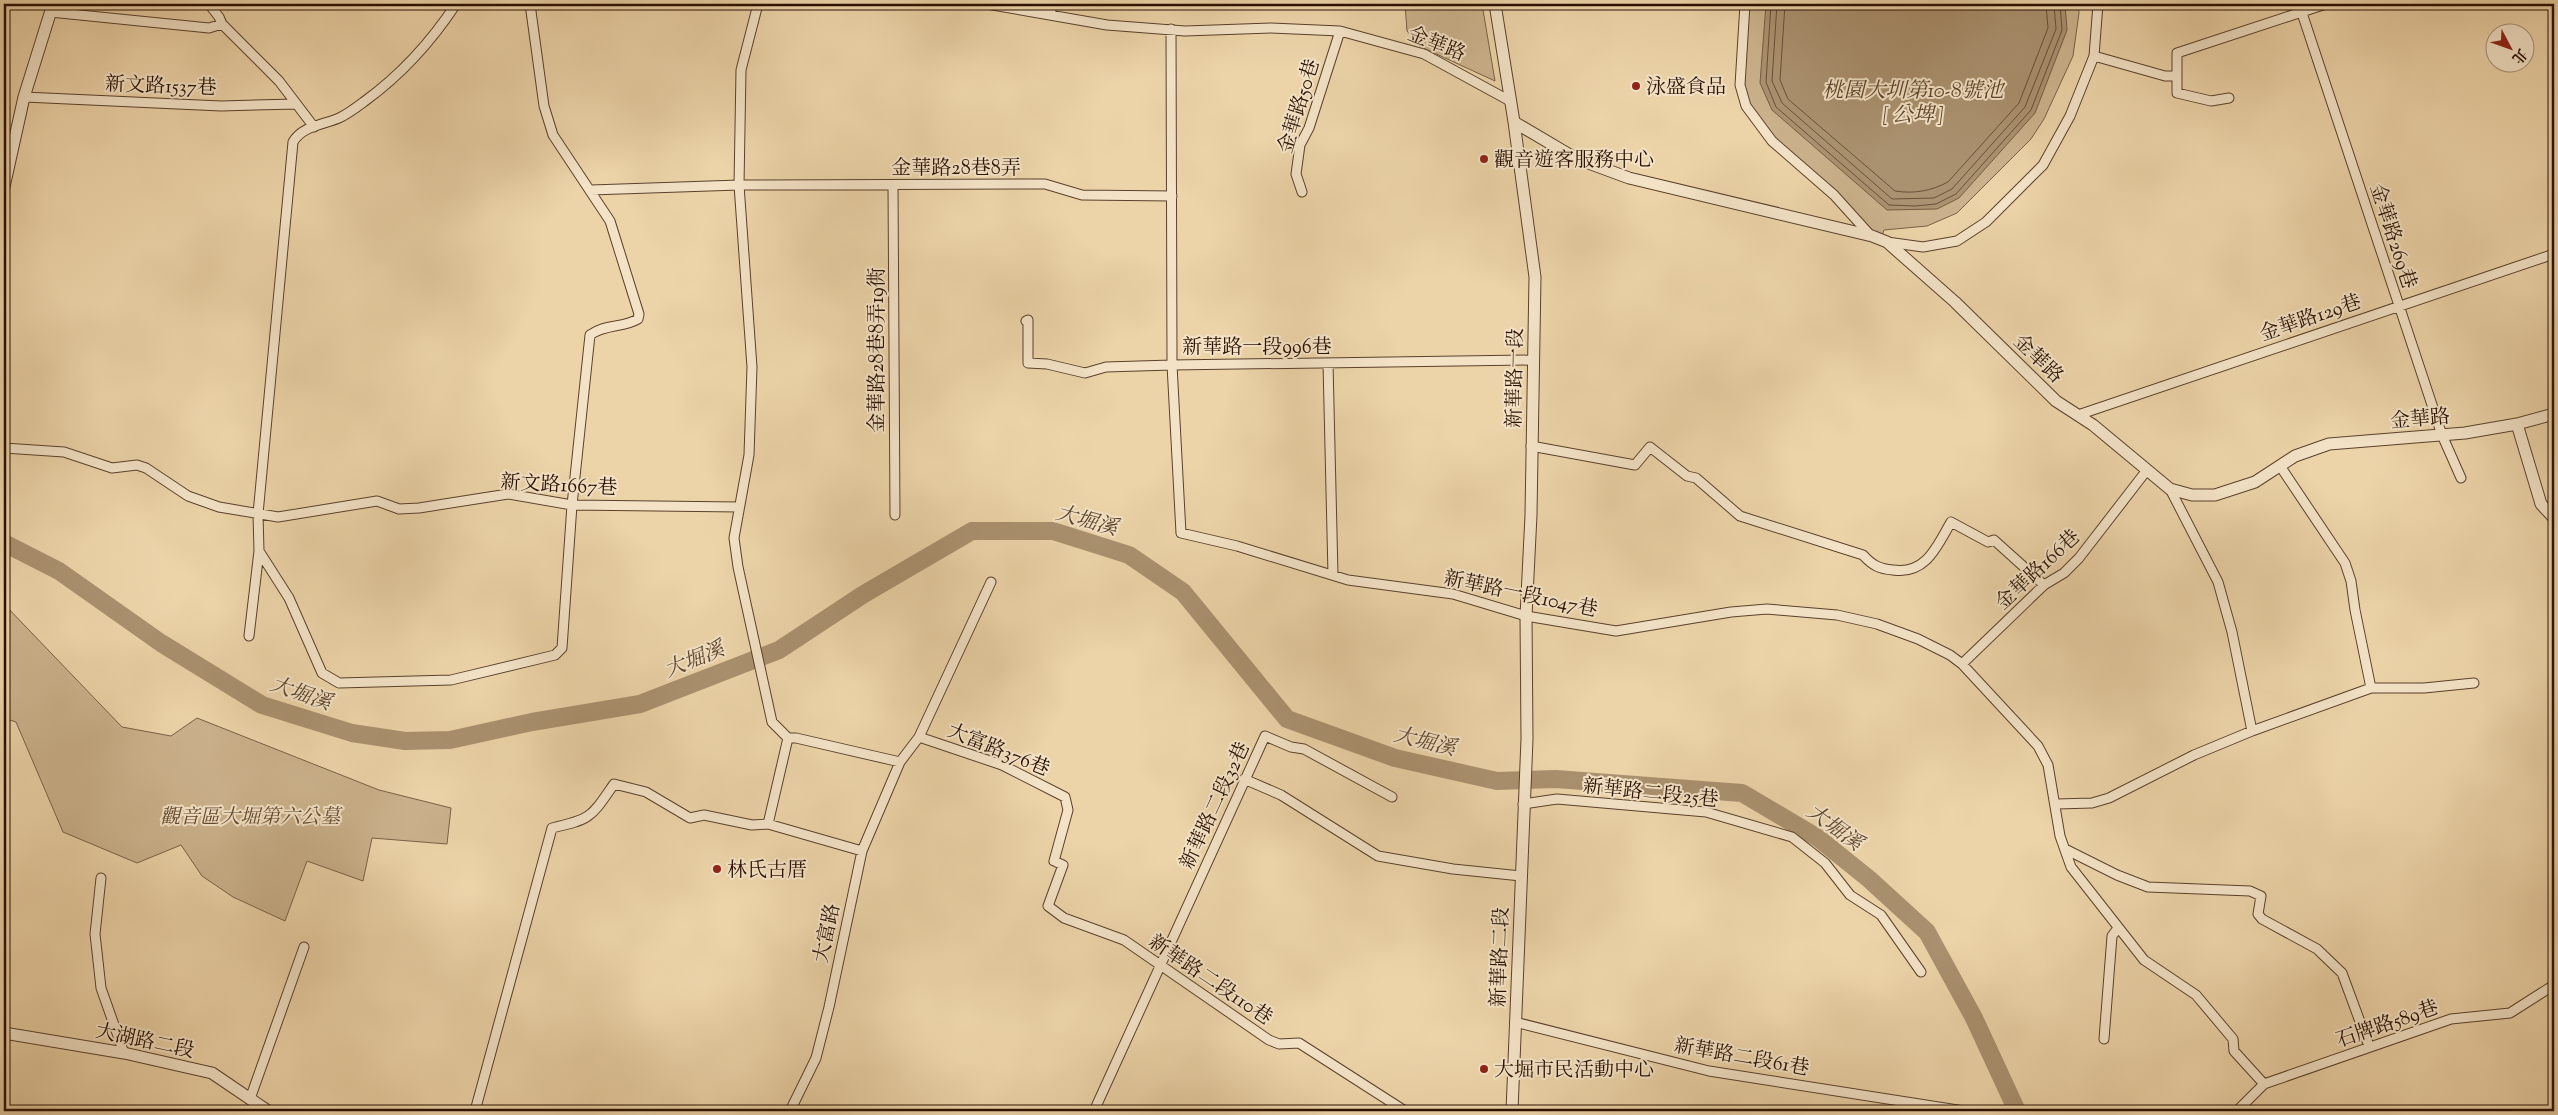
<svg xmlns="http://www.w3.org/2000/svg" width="2558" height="1115" font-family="'Sorts Mill Goudy','Noto Serif TC',serif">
  <rect width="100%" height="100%" fill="#ecd3a8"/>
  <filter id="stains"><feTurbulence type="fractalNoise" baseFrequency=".004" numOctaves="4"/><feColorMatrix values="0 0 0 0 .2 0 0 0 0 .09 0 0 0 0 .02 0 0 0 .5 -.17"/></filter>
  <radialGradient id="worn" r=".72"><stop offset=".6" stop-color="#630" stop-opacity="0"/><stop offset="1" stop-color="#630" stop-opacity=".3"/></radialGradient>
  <path fill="#cbb28c" stroke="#7a6146" d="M1405 4H1482L1495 81 1419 46 1407 31Z
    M1747 4H2078L2079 13 2073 56 2044 119 2031 139 1957 213 1927 226 1884 230 1881 239 1867 234 1754 118 1741 85Z
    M4 604 122 727 171 736 197 718 379 790 451 808 447 844 372 838 363 881 307 861 285 921 233 897 202 876 181 845 137 863 63 832 16 722 4 718Z"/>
  <path fill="#aa916f" stroke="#765d43" d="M1766 4H2065L2067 30 2035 113 1959 198 1937 209 1887 210 1772 110 1760 83Z"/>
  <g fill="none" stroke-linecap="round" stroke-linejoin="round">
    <path stroke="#6a5038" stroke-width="1" d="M1771 4 1766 82 1776 107 1889 205 1915 206 1936 204 1956 194 2031 110 2062 30 2060 4
      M1777 4 1772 81 1782 103 1892 199 1934 198 1952 189 2025 107 2056 29 2054 4
      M1785 4 1780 80 1788 99 1895 191C1914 194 1931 191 1948 182L2019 103 2048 28 2046 4"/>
    <path stroke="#aa916f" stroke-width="18" d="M4 543 59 571 161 643 262 705 352 733 405 741 450 740 532 722 640 704 779 650 864 594 972 531H1053L1129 555 1183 592 1287 719 1395 758 1497 781 1556 779 1742 793 1818 838 1869 879 1927 932 1974 1018 2017 1111"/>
    <g stroke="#5a412b" stroke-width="11">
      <path id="minor" d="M758 4 741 70 739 185 752 367 749 455 734 538 738 567 772 722 788 738H796L900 762 919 737 991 582
        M987 4 1107 25 1185 31 1271 28 1340 31 1424 54 1510 101
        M1745 4 1740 85 1746 106 1772 141 1834 195 1871 236
        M2299 4 2442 435 2461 478
        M50 12 209 28 222 24 219 17 209 4
        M1051 15V4
        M222 24 279 81 314 127
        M1171 29 1172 365 1181 533 1237 546 1348 580 1453 594 1526 616 1616 631 1731 612 1767 609 1837 615 1877 624 1918 639 1950 655 1962 664 2038 746 2048 765 2060 836 2071 867 2144 960 2196 995 2233 1039 2234 1051 2264 1084
        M2094 56 2165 76H2177
        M24 97 221 106 296 104
        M2229 98 2211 101 2177 93V53L2326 4
        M893 185 895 515
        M591 190 739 185 1045 184 1082 195 1172 196
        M1302 192 1296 174 1300 145 1309 128 1340 31
        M1887 242 1923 247 1957 241 1986 222 2043 165 2070 116 2094 56 2098 4
        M1026 321 1028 320V363L1047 364 1085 373 1106 367 1172 365 1534 360
        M1328 363 1333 575
        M2078 415 2554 254
        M1531 446 1635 465 1650 447 1687 476 1696 478 1740 516 1863 555C1872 565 1879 569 1893 570 1926 575 1937 546 1951 522L1988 542 1994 540 2044 585
        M4 448 64 452 112 468 137 465 146 468 188 496 219 507 278 517 377 501 399 509 419 508 508 494 572 505 739 507
        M2280 466 2345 563 2351 581 2355 610 2371 688
        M2170 489 2218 582 2232 632 2252 731
        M259 551 289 598 322 673 339 683 451 680 555 655 562 648 572 505 590 335C605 324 623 328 638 319L639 314 610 221 553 135 544 106 530 4
        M249 636 259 551 258 514 293 142C302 126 323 125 339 118 348 114 357 107 365 101 402 74 431 42 456 4
        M1962 664 2044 585 2064 573 2079 558 2147 470
        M919 737 1002 765 1065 797 1068 810 1054 861 1063 865 1048 906 1064 918 1124 940 1269 1040 1279 1044 1299 1043 1405 1111
        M788 738 768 824 862 851
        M1244 779 1281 795 1378 856 1453 869 1521 876
        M1523 804 1557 799 1706 812 1792 837 1825 863 1850 895 1881 915 1921 972
        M2057 804 2092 803 2109 798 2194 755 2252 731 2371 688H2424L2474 683
        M2065 849 2117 875 2148 887 2250 891 2261 896 2258 914 2262 919 2317 949 2342 973 2369 1046
        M101 878 95 934 101 988 124 1053
        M1515 1022 1709 1071 1964 1111
        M2104 1039 2112 936 2118 928
        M250 1099 304 947
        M475 1111 552 828C592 819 591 817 614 784L646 792 690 818 704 815 752 825 768 824
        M790 1111 816 1058 829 1007 862 851 900 762
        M1094 1111 1265 736 1291 747 1304 749 1392 797
        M2237 1111 2264 1084 2451 1019 2510 1013 2554 985"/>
    </g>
    <g stroke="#5a412b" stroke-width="13">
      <path id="tertiary" d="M1495 4 1514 122 1535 277 1531 515 1526 616 1527 739 1512 1111
        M1514 122 1575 158 1629 178 1872 236 1887 242 1955 302 2056 401 2093 425 2170 489 2192 495H2215L2255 482 2295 456 2329 444 2465 433 2517 424 2554 414
        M4 187 24 97 53 4
        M2517 424 2541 504 2554 518
        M4 1033 124 1053 212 1073 268 1111"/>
    </g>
    <use href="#minor" stroke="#f3e2c6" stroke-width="9"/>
    <use href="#tertiary" stroke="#f3e2c6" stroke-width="11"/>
  </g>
  <g fill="#8f2418" stroke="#f3e2c6" stroke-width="2">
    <circle cx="1636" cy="86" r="5"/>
    <circle cx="1484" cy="159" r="5"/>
    <circle cx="717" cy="869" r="5"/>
    <circle cx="1484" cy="1069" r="5"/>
  </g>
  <g text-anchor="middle" stroke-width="4" stroke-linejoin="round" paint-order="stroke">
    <g font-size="20" fill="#291001" stroke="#f3e2c6">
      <text transform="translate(1437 43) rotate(22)" y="7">金華路</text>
      <text transform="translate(161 85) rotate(2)" y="7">新文路1537巷</text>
      <text transform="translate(1298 106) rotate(-73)" y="7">金華路50巷</text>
      <text x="956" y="174">金華路28巷8弄</text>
      <text transform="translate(2394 236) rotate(72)" y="7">金華路269巷</text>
      <text transform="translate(2310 317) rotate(-19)" y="7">金華路129巷</text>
      <text x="1257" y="353">新華路一段996巷</text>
      <text transform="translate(876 350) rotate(-90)" y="7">金華路28巷8弄19衖</text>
      <text transform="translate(2039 358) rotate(44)" y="7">金華路</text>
      <text transform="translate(1514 378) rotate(-89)" y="7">新華路一段</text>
      <text transform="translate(2420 418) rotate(-5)" y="7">金華路</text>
      <text transform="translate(559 484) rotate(3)" y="7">新文路1667巷</text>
      <text transform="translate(2037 569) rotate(-43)" y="7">金華路166巷</text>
      <text transform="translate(1521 593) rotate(12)" y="7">新華路一段1047巷</text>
      <text transform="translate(999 749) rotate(22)" y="7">大富路376巷</text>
      <text transform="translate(1651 792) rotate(6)" y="7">新華路二段25巷</text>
      <text transform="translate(1214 805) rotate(-65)" y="7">新華路二段32巷</text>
      <text transform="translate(826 933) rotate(-78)" y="7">大富路</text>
      <text transform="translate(1499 957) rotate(-88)" y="7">新華路二段</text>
      <text transform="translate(1211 979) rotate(34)" y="7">新華路二段110巷</text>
      <text transform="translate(2387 1023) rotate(-19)" y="7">石牌路589巷</text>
      <text transform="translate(145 1040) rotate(12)" y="7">大湖路二段</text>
      <text transform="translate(1742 1056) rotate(10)" y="7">新華路二段61巷</text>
    </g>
    <g font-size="20" fill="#291001" stroke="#f3e2c6" text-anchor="start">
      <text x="1646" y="93">泳盛食品</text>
      <text x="1494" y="166">觀音遊客服務中心</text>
      <text x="727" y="876">林氏古厝</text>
      <text x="1494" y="1076">大堀市民活動中心</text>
    </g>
    <g font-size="20" font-style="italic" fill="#624932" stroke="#f3e2c6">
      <text x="250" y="823">觀音區大堀第六公墓</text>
    </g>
    <g font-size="21" font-style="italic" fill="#5d442d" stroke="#f3e2c6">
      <text x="1913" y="97">桃園大圳第10-8號池<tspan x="1913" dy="24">[ 公埤 ]</tspan></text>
      <text transform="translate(1087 520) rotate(15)" y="7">大堀溪</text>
      <text transform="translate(694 659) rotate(-22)" y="7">大堀溪</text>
      <text transform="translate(301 693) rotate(19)" y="7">大堀溪</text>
      <text transform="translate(1425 741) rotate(14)" y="7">大堀溪</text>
      <text transform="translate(1835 827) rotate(36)" y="7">大堀溪</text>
    </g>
  </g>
  <rect width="2558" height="1115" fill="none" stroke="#ecd3a8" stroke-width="20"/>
  <rect x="5" y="5" width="2548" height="1105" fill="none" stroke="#291001" stroke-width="2.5"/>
  <rect x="10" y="10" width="2538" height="1095" fill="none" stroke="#291001"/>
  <g transform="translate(2510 48) rotate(131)"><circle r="24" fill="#f3e2c6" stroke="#a28e77"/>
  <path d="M0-4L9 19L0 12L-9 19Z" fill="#8f2418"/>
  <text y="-8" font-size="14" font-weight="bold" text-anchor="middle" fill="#291001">北</text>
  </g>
  <rect width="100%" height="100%" filter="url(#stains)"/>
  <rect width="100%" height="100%" fill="url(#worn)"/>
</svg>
